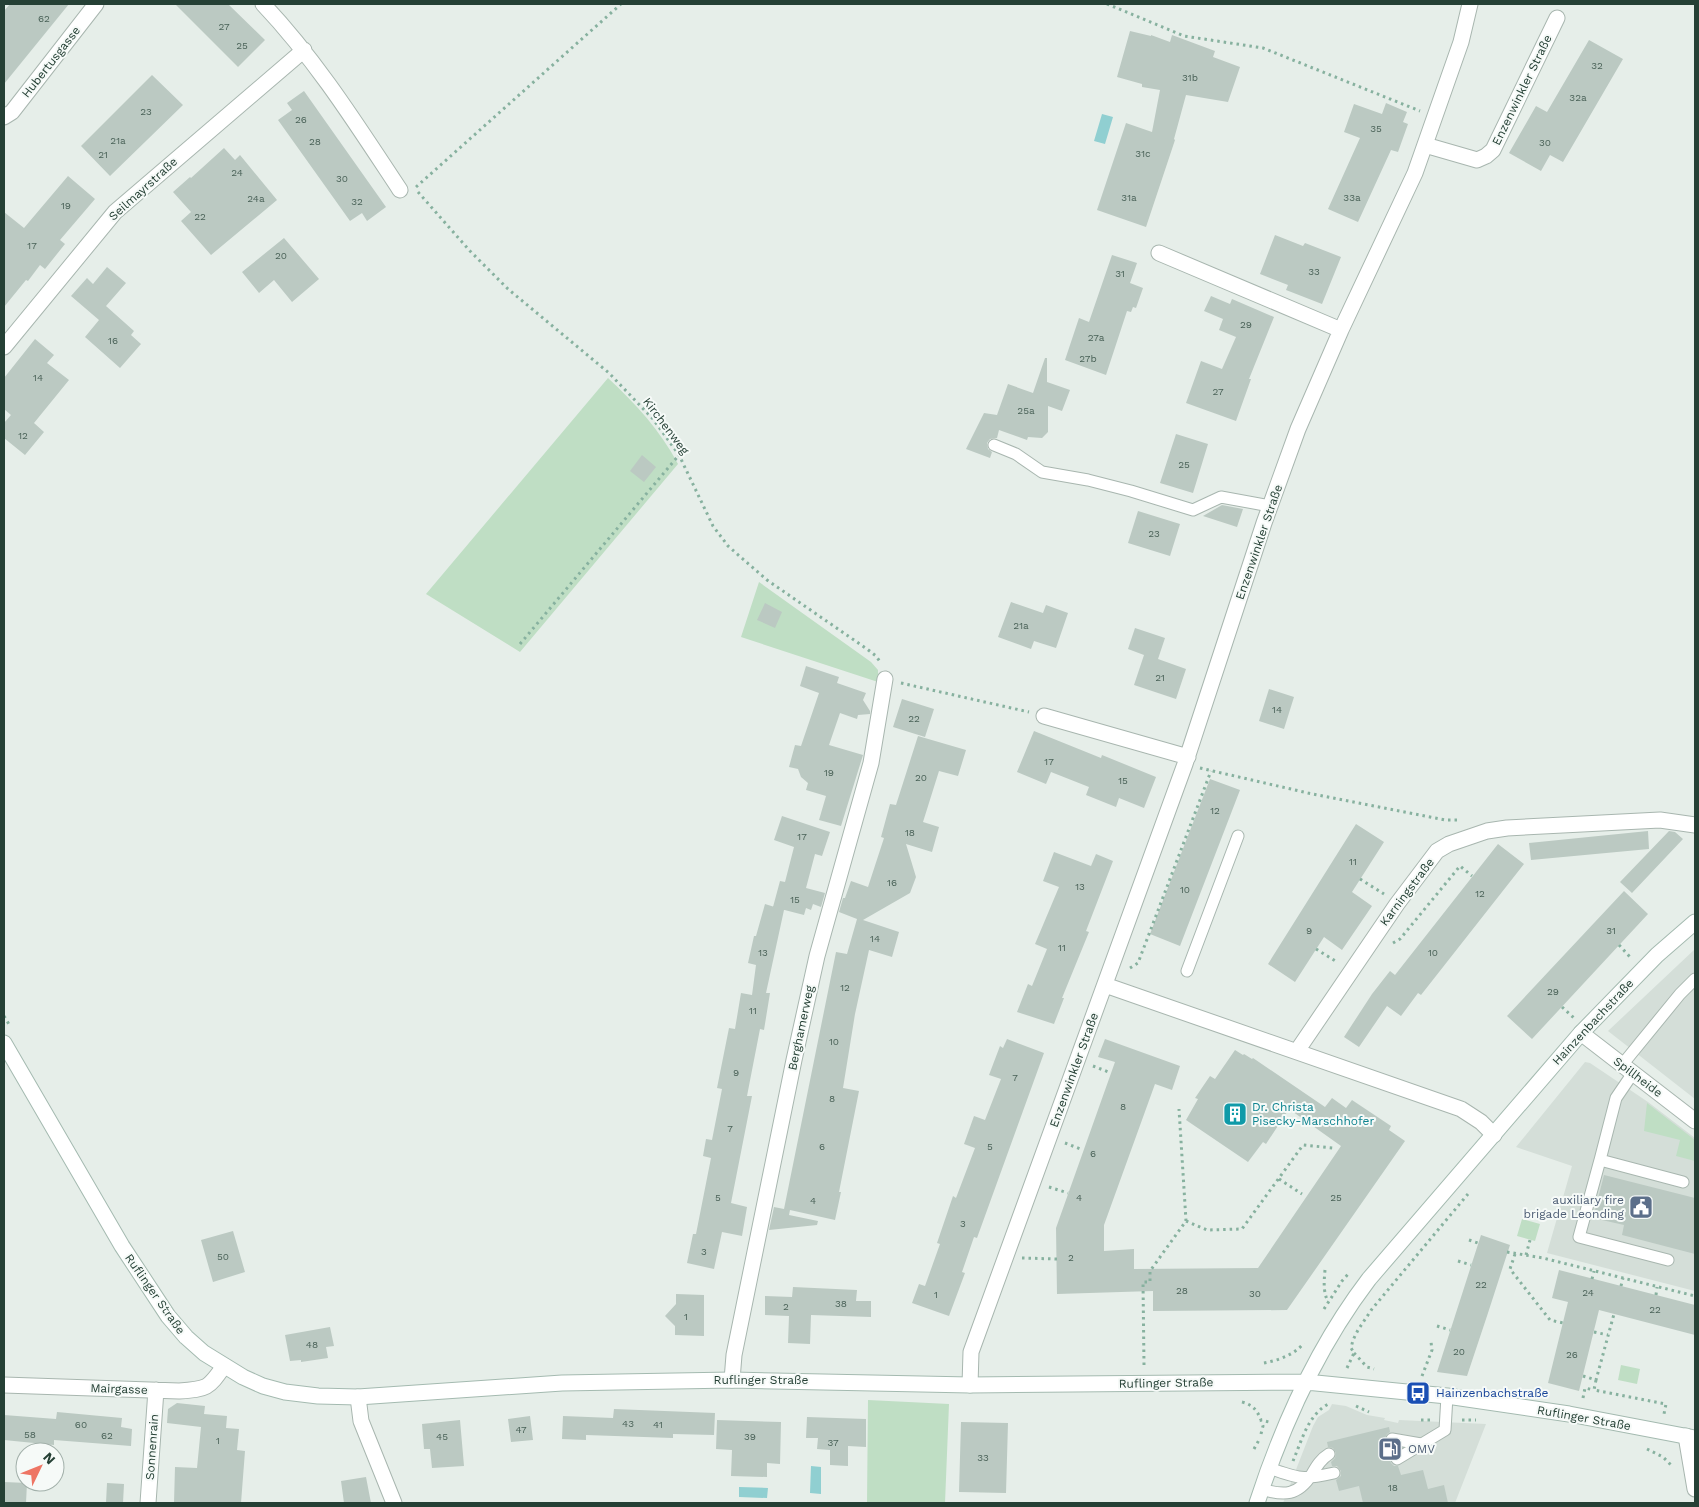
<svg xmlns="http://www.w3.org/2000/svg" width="1699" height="1507" font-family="'Work Sans',sans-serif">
  <rect width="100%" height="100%" fill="#e6eee9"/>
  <path fill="#d4ded8" d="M1695 949V1099L1608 1031Z
    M1585 1062 1590 1063 1648 1102 1695 1138V1291L1547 1253 1572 1166 1516 1147Z
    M1332 1404 1346 1406 1367 1415 1385 1418 1384 1420 1398 1423 1399 1420 1486 1424 1455 1503H1283L1313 1426 1318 1417 1329 1410Z"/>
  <path fill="#bfdec4" d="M608 378C636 404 660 430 678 464L520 652 426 594Z
    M759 582 871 662 878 670V682L741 637Z
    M1647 1103 1695 1140V1161L1676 1156 1680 1140 1644 1131Z
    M1522 1219 1540 1224 1535 1241 1517 1236Z
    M1621 1365 1640 1369 1637 1384 1618 1380Z
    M868 1400 949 1404 945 1503H867Z"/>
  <path fill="#90cfd1" d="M1102 114 1113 117 1105 144 1094 141Z
    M811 1466 821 1467V1494L810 1493Z
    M739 1487 768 1488 767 1498 739 1497Z"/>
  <path fill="#bbc9c2" d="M10 4H69L4 84V11Z
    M175 4H228L265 40 238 67Z
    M1130 31 1151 36V35L1170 42 1172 35 1215 51 1213 57 1240 67 1228 102 1186 95 1174 139 1175 140 1146 227 1097 210 1126 123 1152 132 1160 90 1142 87V84L1117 77Z
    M1589 40 1623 59 1563 162 1550 155 1541 171 1509 153 1536 106 1547 112Z
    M152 75 183 105 110 176 81 146Z
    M304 91 386 207 367 221 362 213 350 221 278 120 292 110 287 103Z
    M1386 103 1407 112 1403 122 1408 124 1398 152 1391 150 1358 222 1328 209 1360 138 1344 132 1354 104 1382 114Z
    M224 148 235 160 240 155 277 200 211 255 181 221 191 212 173 192 190 177 191 178Z
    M68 176 95 199 60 240 65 244 45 269 40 265 28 281 26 280 4 307V212L24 228Z
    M1275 235 1303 246 1305 243 1341 257 1322 304 1286 290 1288 285 1260 274Z
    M284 238 319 279 292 302 274 280 259 293 242 272Z
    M1112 255 1137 263 1130 283 1143 288 1136 308 1133 307 1131 312 1127 311 1106 375 1065 360 1079 318 1089 322Z
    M107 267 126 283 106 306 134 331 131 335 141 344 120 368 85 337 99 320 71 296 87 278 93 284Z
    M1211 296 1230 304 1232 299 1274 317 1249 379H1251L1236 421 1186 403 1201 361 1222 369 1236 337 1219 330 1223 319 1204 311Z
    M35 339 54 355 47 363 69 380 34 423 44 432 25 455 4 438V423L11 415 4 409V378Z
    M1045 358H1047V382L1070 390 1062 411 1048 406V432L1042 438 1028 437 1027 440 999 430 997 438 990 439 987 443 988 449 992 452 990 458 966 449 984 413 997 415 1008 384 1033 393Z
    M1176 434 1208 444 1193 493 1160 483Z
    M642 455 656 467 644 482 630 471Z
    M1222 505 1243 509 1237 527 1203 516Z
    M1138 511 1180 524 1170 556 1128 543Z
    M1011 602 1043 613 1046 605 1068 613 1056 648 1034 641 1031 649 998 637Z
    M765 603 782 612 775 628 757 620Z
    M1135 628 1165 638 1158 659 1186 669 1176 699 1134 685 1144 655 1128 649Z
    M806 666 839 677 837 683 866 693 863 700 870 711V714L858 715 857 719 840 713 829 745 863 755 841 826 819 820 826 796 806 790 808 783 801 777 798 769 789 767 795 745 801 746 819 693 800 686Z
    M1269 689 1294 697 1284 729 1259 721Z
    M902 699 934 709 925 737 893 727Z
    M1034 731 1101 758 1102 755 1156 777 1144 808 1119 798 1116 807 1086 795 1089 787 1051 772 1046 784 1017 772Z
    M918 736 966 750 958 776 939 771 923 822 939 827 932 852 906 844 916 877 910 893 863 920 899 932 892 957 869 950 855 1014 843 1088 859 1091 839 1192H841L835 1220 790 1210 789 1215 818 1221 817 1225 769 1230 774 1207 784 1209 836 952 847 954 857 919 839 912 843 898H845L851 881 868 887 884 838 881 837 890 804 896 805Z
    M1210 779 1240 790 1180 946 1150 934Z
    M782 816 830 832 822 856 815 854 806 888 825 893 821 907 813 904 811 910 806 908 804 915 773 907 780 881 785 882 794 847 774 840Z
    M1356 824 1384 842 1352 892 1372 906 1342 950 1324 937 1295 982 1268 964Z
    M1648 831 1649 849 1531 860 1529 843Z
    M1669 831 1675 832 1683 839 1632 893 1620 882Z
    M1498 844 1524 864 1421 995 1418 993 1401 1016 1387 1006 1359 1047 1344 1037 1372 994 1390 971 1395 975Z
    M1054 852 1091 866 1096 854 1113 861 1086 931 1089 932 1062 998H1064L1054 1024 1017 1012 1028 984 1032 986 1047 949 1035 944 1059 887 1043 881Z
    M1624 891 1648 914 1532 1039 1507 1016Z
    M765 904 784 910 766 993H770L764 1030 760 1029 747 1096H752L731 1203 747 1207 742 1236 722 1232 714 1269 687 1263 693 1234H696L711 1158 703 1156 706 1139 712 1140 722 1089 717 1088 729 1028 735 1029 741 993 752 995 756 965 748 963 754 936H756Z
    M1007 1039 1044 1053 977 1238 974 1237 962 1272 965 1273 949 1316 912 1303 919 1284 925 1286 940 1244 937 1243 953 1196 956 1198 975 1148 964 1144 974 1116 985 1120 1001 1079 989 1075 1000 1046 1003 1048Z
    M1105 1039 1180 1066 1172 1090 1155 1084 1104 1225V1251L1134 1249V1269L1258 1268 1341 1146 1289 1109 1266 1144 1263 1142 1248 1162 1186 1120 1198 1099 1195 1098 1210 1076 1215 1079 1235 1050 1243 1055 1244 1054 1252 1059 1253 1058 1325 1107 1332 1098 1346 1108 1352 1100 1391 1126 1389 1130 1405 1141 1287 1310 1153 1311V1291L1057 1294 1056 1228 1115 1062 1098 1057Z
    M1604 1175 1695 1198V1254L1622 1235 1624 1225 1593 1218Z
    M233 1231 245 1272 213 1282 201 1240Z
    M1481 1235 1510 1245 1488 1313 1467 1376 1437 1372Z
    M1559 1270 1695 1305V1335L1599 1310 1579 1391 1548 1383 1568 1302 1552 1298Z
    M793 1287 857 1290 856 1301H871V1317L811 1315 810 1344 788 1343 789 1316 765 1315V1296L792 1297Z
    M676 1294 704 1295V1336L675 1335V1326L665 1316 676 1304Z
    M330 1327 334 1346 326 1347 328 1358 301 1362V1360L290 1361 285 1335Z
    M177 1403 205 1406 204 1414 227 1416 226 1428 239 1429 237 1450 245 1451 241 1503H174L175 1467 197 1468 201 1427 167 1423 168 1409Z
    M614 1409 715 1413 714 1435 673 1434V1438L586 1435V1440L562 1439 563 1416 613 1418Z
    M57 1412 122 1418 121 1427 132 1429 131 1446 54 1440V1445L4 1440V1415L56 1419Z
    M530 1416 533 1440 511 1442 508 1419Z
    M807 1417 866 1419V1447L848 1446V1466L830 1465V1450L817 1449 818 1438H806Z
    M460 1420 464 1466 432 1468 430 1449H424L422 1424Z
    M717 1420 781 1422 780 1464 767 1463V1477L731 1476 732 1450 716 1449Z
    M961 1422 1008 1423 1006 1493 959 1492Z
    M1389 1427 1390 1432 1387 1434 1385 1438 1387 1444 1394 1447 1395 1452 1391 1455 1390 1459 1391 1463 1394 1466H1398L1401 1475 1423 1470 1428 1489 1444 1485 1448 1503H1363L1359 1486 1339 1491 1336 1480 1341 1476V1471L1337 1466H1332L1331 1462 1335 1458 1336 1453 1333 1448 1328 1447 1327 1442Z
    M366 1477 371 1503H344L341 1481Z
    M4 1482 27 1483 26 1503H4Z
    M107 1483 124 1484 123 1503H106Z"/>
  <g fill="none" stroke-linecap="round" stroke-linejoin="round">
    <g stroke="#a8b6af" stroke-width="13">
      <path id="lane" d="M994 445 1016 454 1042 472 1088 480 1131 491 1193 510 1221 497 1270 506
        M1187 971 1238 836
        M1622 1065 1680 994 1695 979
        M1600 1160 1616 1098 1633 1073
        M1668 1260 1579 1237 1600 1160 1683 1182
        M1392 1439 1421 1444
        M1397 1459 1445 1430 1447 1396
        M1269 1468C1299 1479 1303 1480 1334 1473
        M1261 1489C1284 1496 1298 1496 1312 1474 1317 1465 1321 1459 1329 1454"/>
    </g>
    <g stroke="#a8b6af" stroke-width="17">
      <path id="street" d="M263 4C316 60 357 125 400 190
        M4 117 12 112 96 4
        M1425 145 1477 160 1486 156 1493 150 1557 18
        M1159 253 1341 330
        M4 347 115 212 304 50
        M1044 716 1188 757
        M1105 985 1461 1109 1481 1122 1494 1135
        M1581 1033 1695 1121
        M1297 1051 1397 904 1437 851 1449 844 1487 831 1507 828 1660 820 1695 825
        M732 1380 734 1355 794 1060 817 956 871 763 885 679
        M4 1385 179 1391C207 1389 208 1389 224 1366
        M970 1385 971 1352 1185 764 1264 523 1298 429 1341 330 1415 173 1461 42 1470 4
        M358 1397 361 1421 394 1503
        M1686 1436 1695 1489
        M148 1503 156 1390"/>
    </g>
    <g stroke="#a4bab0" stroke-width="17">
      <path id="secondary" d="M4 1043 122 1246 168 1316 186 1337 204 1353 243 1377 263 1386 285 1392 318 1396 358 1397 562 1383 732 1380 970 1385 1306 1382 1447 1396 1569 1414 1695 1438
        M1257 1503C1283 1423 1318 1346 1369 1279L1581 1033 1657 955 1695 922"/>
    </g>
    <path stroke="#87b19f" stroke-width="3" stroke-dasharray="2.5 4" stroke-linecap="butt" d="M1107 4 1184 36 1263 48 1420 111
      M416 187 621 4
      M418 192 470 251 508 289 609 373 653 419 679 455 713 526 728 546 767 580 867 649 876 656 881 663
      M520 644 679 455
      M901 683 1029 712
      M1200 768 1308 793 1445 820H1461
      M1360 879 1384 894
      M1393 943 1400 939 1460 866 1472 876
      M1619 945 1630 957
      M1316 949 1337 962
      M1130 968 1138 963 1211 771
      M1562 1007 1574 1018
      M4 1016 10 1026
      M1093 1066 1111 1073
      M1065 1143 1083 1150
      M1279 1179 1302 1194
      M1049 1187 1068 1193
      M1186 1221 1207 1230 1242 1229 1303 1145 1333 1148
      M1469 1240 1478 1243
      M1507 1252 1543 1258 1695 1296
      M1515 1254 1510 1269 1550 1320 1563 1323
      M1526 1255 1530 1240
      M1022 1258 1057 1259
      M1458 1261 1471 1265
      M1325 1270C1324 1282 1323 1291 1328 1302
      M1592 1279 1594 1271
      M1621 1286 1623 1278
      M1656 1295 1657 1287
      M1324 1309 1342 1281 1350 1272
      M1437 1326 1450 1330
      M1594 1332 1608 1335
      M1354 1353 1367 1367 1374 1369
      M1264 1363C1279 1360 1294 1355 1304 1343
      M1144 1365 1143 1282H1150V1271L1186 1221 1179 1109
      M1347 1368 1354 1353 1351 1348 1353 1340 1358 1330 1372 1309 1468 1194
      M1422 1376 1432 1350 1431 1342
      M1583 1376 1596 1380 1614 1314
      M1596 1380 1594 1390 1666 1404 1664 1414
      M1583 1398 1585 1388 1594 1390
      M1242 1402C1253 1405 1257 1410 1261 1420L1269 1422
      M1356 1406 1369 1412
      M1421 1420H1431
      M1462 1420H1476
      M1261 1434 1263 1426 1261 1421
      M1254 1449 1259 1440
      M1647 1449 1663 1457 1672 1466
      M1293 1461C1302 1440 1308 1414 1330 1403"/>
    <use href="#lane" stroke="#fff" stroke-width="11"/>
    <use href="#street" stroke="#fff" stroke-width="15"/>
    <use href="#secondary" stroke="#fff" stroke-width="15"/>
  </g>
  <defs>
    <g id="building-square" transform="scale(1.25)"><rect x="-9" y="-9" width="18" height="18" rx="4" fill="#0f9aa8" stroke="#f6faf8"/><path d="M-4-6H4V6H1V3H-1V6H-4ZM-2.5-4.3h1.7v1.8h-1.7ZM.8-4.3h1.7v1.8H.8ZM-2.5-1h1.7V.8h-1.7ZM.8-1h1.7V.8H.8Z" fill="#fff"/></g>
    <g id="civic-square" transform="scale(1.25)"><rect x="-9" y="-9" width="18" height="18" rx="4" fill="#5c6f8a" stroke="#f6faf8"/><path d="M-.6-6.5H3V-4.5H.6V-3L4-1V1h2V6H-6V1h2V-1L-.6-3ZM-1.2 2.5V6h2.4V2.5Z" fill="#fff"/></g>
    <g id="bus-square" transform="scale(1.25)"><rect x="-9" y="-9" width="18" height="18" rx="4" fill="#1a4fb4" stroke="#f6faf8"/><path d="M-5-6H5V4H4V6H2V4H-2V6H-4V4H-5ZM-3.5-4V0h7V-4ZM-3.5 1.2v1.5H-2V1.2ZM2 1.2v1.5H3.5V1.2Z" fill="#fff"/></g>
    <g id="fuel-square" transform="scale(1.25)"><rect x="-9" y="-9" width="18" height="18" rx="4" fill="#5c6f8a" stroke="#f6faf8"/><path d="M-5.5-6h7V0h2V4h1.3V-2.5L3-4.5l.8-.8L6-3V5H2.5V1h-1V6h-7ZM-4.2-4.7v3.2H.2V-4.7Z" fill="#fff"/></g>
  </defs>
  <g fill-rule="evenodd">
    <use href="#building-square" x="1235" y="1114"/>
    <use href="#civic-square" x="1641" y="1207"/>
    <use href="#bus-square" x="1418" y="1393"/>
    <use href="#fuel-square" x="1390" y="1449"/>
  </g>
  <g text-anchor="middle" stroke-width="4" stroke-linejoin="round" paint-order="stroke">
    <g font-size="10" fill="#4a6258">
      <text x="44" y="22">62</text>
      <text x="224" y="30">27</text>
      <text x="242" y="49">25</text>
      <text x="1597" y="69">32</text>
      <text x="1190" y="81">31b</text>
      <text x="1578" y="101">32a</text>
      <text x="146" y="115">23</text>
      <text x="301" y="123">26</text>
      <text x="1376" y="132">35</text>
      <text x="118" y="144">21a</text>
      <text x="315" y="145">28</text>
      <text x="1545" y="146">30</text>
      <text x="1143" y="157">31c</text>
      <text x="103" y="158">21</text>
      <text x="237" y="176">24</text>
      <text x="342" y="182">30</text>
      <text x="1129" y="201">31a</text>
      <text x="1352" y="201">33a</text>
      <text x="256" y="202">24a</text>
      <text x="357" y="205">32</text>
      <text x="66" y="209">19</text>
      <text x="200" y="220">22</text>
      <text x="32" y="249">17</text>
      <text x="281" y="259">20</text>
      <text x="1314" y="275">33</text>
      <text x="1120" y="277">31</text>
      <text x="1246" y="328">29</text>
      <text x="1096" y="341">27a</text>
      <text x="113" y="344">16</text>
      <text x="1088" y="362">27b</text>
      <text x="38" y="381">14</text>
      <text x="1218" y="395">27</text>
      <text x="1026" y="414">25a</text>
      <text x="23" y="439">12</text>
      <text x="1184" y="468">25</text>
      <text x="1154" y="537">23</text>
      <text x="1021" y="629">21a</text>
      <text x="1160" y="681">21</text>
      <text x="1277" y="713">14</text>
      <text x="914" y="722">22</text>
      <text x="1049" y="765">17</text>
      <text x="829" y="776">19</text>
      <text x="921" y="781">20</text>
      <text x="1123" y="784">15</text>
      <text x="1215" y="814">12</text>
      <text x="910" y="836">18</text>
      <text x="802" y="840">17</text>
      <text x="1353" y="865">11</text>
      <text x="892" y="886">16</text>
      <text x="1080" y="890">13</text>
      <text x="1185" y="893">10</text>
      <text x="1480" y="897">12</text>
      <text x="795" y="903">15</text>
      <text x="1309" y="934">9</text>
      <text x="1611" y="934">31</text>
      <text x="875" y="942">14</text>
      <text x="1062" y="951">11</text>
      <text x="763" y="956">13</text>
      <text x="1433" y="956">10</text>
      <text x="845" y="991">12</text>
      <text x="1553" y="995">29</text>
      <text x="753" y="1014">11</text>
      <text x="834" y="1045">10</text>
      <text x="736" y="1076">9</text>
      <text x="1015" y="1081">7</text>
      <text x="832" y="1102">8</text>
      <text x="1123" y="1110">8</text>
      <text x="730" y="1132">7</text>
      <text x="822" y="1150">6</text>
      <text x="990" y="1150">5</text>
      <text x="1093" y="1157">6</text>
      <text x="718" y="1201">5</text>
      <text x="1079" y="1201">4</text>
      <text x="1336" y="1201">25</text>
      <text x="813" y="1204">4</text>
      <text x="963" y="1227">3</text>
      <text x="704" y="1255">3</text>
      <text x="223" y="1260">50</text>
      <text x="1071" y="1261">2</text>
      <text x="1481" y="1288">22</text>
      <text x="1182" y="1294">28</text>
      <text x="1588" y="1296">24</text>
      <text x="1255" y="1297">30</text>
      <text x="936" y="1298">1</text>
      <text x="841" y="1307">38</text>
      <text x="786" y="1310">2</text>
      <text x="1655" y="1313">22</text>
      <text x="686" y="1320">1</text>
      <text x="312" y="1348">48</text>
      <text x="1459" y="1355">20</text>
      <text x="1572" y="1358">26</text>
      <text x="628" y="1427">43</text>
      <text x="81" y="1428">60</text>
      <text x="658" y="1428">41</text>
      <text x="521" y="1433">47</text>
      <text x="30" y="1438">58</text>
      <text x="107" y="1439">62</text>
      <text x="442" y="1440">45</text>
      <text x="750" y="1440">39</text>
      <text x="218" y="1444">1</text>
      <text x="833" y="1446">37</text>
      <text x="983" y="1461">33</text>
      <text x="1393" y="1491">18</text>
    </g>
    <g font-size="12" fill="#254035" stroke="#f6faf8">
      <text transform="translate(51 62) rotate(-52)" y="4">Hubertusgasse</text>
      <text transform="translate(1522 90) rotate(-64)" y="4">Enzenwinkler Straße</text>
      <text transform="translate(143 189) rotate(-42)" y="4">Seilmayrstraße</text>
      <text transform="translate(666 426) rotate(53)" y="4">Kirchenweg</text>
      <text transform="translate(1259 542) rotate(-71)" y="4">Enzenwinkler Straße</text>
      <text transform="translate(1407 892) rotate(-53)" y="4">Karningstraße</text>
      <text transform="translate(1593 1022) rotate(-47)" y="4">Hainzenbachstraße</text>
      <text transform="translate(801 1028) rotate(-78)" y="4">Berghamerweg</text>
      <text transform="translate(1074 1070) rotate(-70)" y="4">Enzenwinkler Straße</text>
      <text transform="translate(1638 1077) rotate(37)" y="4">Spillheide</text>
      <text transform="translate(155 1294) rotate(55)" y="4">Ruflinger Straße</text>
      <text x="761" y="1384">Ruflinger Straße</text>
      <text transform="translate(1166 1383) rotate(-1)" y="4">Ruflinger Straße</text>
      <text transform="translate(119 1389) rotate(2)" y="4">Mairgasse</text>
      <text transform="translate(1584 1418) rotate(10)" y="4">Ruflinger Straße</text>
      <text transform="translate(152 1447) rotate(-86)" y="4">Sonnenrain</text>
    </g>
    <g font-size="12" fill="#0d838f" stroke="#f6faf8" text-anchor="start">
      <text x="1252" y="1111">Dr. Christa<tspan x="1252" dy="14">Pisecky-Marschhofer</tspan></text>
    </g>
    <g font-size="12" fill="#4e5e75" stroke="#f6faf8" text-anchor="end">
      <text x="1624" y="1204">auxiliary fire<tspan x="1624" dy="14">brigade Leonding</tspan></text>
      <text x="1408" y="1453" text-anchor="start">OMV</text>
    </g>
    <g font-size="12" fill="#164399" stroke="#f6faf8" text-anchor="start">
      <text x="1436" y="1397">Hainzenbachstraße</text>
    </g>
  </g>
  <rect width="1699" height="1507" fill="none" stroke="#254035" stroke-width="10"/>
  <g transform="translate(40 1467) rotate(47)"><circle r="24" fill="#f6faf8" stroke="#a2b0aa"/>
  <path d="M0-4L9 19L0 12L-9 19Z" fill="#ee7564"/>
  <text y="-8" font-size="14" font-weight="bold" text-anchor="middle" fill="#254035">N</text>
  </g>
</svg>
